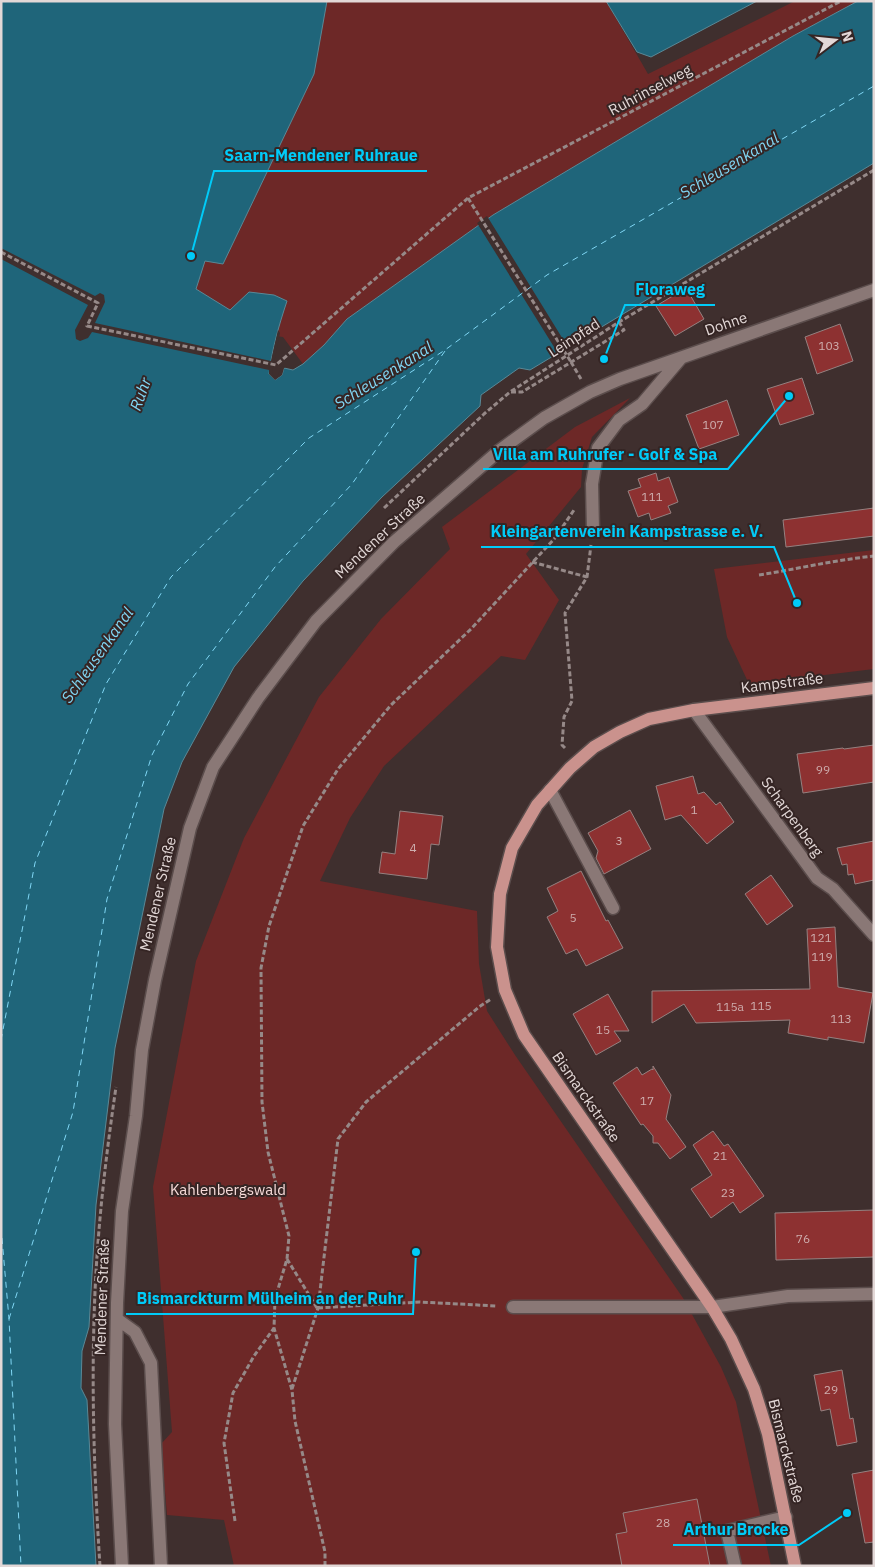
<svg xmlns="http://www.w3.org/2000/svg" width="875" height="1567" font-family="'IBM Plex Sans',sans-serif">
  <rect width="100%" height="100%" fill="#3f2f2e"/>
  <path fill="#6d2827" d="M1 1H606L648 74 795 1H858L793 36 493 215 347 319 324 345 303 364 283 337 121 313Z
    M630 398 592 437 582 469 581 487 526 554 559 600 525 660 501 656 384 766 350 818 320 881 477 911 479 964 487 1011 515 1055 683 1298 721 1367 736 1402 771 1566H234L224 1520 167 1515 161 1444 172 1432 153 1187 196 961 244 838 319 697 381 619 450 549 442 527 575 427Z
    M874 550V669L749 684 727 637 714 569Z"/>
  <path fill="#1f657a" stroke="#5a8896" d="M1 1H327L314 74 223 264 205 261 196 289 230 310 249 292 274 295 287 301C279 325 272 349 269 374L275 380 282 375 284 368 293 370 303 364 324 345 347 319 493 215 793 36 858 1H874V163L530 370 519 368 481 395 480 406 382 497 303 581 234 667 182 762 164 809 115 1048 96 1205 89 1327 82 1351 81 1388 87 1400 96 1566H1Z
    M606 1H757L651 57 637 52Z"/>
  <path fill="#3f2f2e" d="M487 216 569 349 559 355 477 223Z
    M1 248 95 296 100 293 104 295 105 302 95 323 271 361 278 330 280 333 272 373 275 377 277 376 282 367 287 366 284 368 282 375 275 380 269 374V370L92 332 88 338 80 341 76 339 75 330 88 305 1 259Z"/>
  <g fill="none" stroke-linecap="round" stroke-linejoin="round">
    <path stroke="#80d7f5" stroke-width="1" stroke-dasharray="6 5" stroke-linecap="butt" d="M1 1040 35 863 106 684 171 577 309 438 445 350 547 275 874 86
      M1 1227 9 1319 21 1566
      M9 1319 73 1112 107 899 152 755 188 684 275 567 352 484 445 351"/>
  </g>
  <path fill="#8d3131" stroke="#958180" d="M686 288 704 319 675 336 656 306Z
    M840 324 853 361 817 374 805 337Z
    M802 378 814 414 780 425 767 389Z
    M727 400 739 435 699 449 686 415Z
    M656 473 658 481 669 477 678 502 668 506 671 513 651 520 649 513 638 517 628 491 641 487 638 479Z
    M874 508V536L786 547 783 520Z
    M874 745V782L803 793 797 754 843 748 844 749Z
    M693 776 698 794 704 792 716 805 720 802 734 822 707 844 681 815 665 820 656 786Z
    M630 810 651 849 604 874 596 858 598 851 588 833Z
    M400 811 443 816 439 845 431 844 427 879 379 873 382 852 395 854Z
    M874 841V880L855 884 853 874 848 875 847 864 842 865 837 848Z
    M581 871 606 921 608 920 623 948 586 966 577 949 566 954 547 917 558 911 547 888Z
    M771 875 793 906 767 925 745 894Z
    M835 927 838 987 873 993 864 1043 828 1037V1040L788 1033 790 1020 696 1023 684 1004 652 1023V991L810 989 807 929Z
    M608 994 629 1031H614L621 1041 596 1055 573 1014Z
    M653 1066 671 1095 666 1119 686 1147 670 1159 658 1143H653V1136L643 1124 641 1125 613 1083 637 1067 642 1075 652 1069 653 1070Z
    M713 1131 724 1146 728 1144 764 1196 740 1213 733 1202 711 1218 691 1189 712 1175 693 1145Z
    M874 1210V1257L776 1260 775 1213Z
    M842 1370 850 1419 853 1418 857 1442 837 1446 830 1409 821 1411 814 1375Z
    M874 1470V1542L865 1543 852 1474Z
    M697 1499 710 1566H622L616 1534 627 1532 623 1513Z"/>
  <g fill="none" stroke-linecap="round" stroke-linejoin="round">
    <g stroke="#5b4d4c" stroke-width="15">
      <path id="minor" d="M593 529 592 484 598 448 619 420 642 404 681 358
        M694 710 817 878 833 889 874 935
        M550 790 613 908
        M513 1307H712L788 1296 874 1294
        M117 1319 135 1332 151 1363 161 1566
        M122 1566 115 1424 117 1303 122 1211 136 1116 142 1050 155 980 190 828 213 767 258 698 316 621 394 542 500 450 544 418 590 392 620 379 874 290
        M735 1566 727 1531 786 1517"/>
    </g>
    <g stroke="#5b4d4c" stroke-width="15">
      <path id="major" d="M795 1566 768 1434 754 1389 731 1339 712 1307 524 1035 505 990 497 947 500 894 512 848 537 805 570 768 594 747 620 732 649 719 694 710 874 688"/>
    </g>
    <path stroke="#968988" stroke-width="3" stroke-dasharray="5 2.5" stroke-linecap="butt" d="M1 252 98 303 87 326 276 365 468 198 841 1
      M571 362 581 379
      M511 392H522L624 330 619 322
      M384 508 484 414 510 392 619 322 874 170
      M532 562 587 577
      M759 575C797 569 835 560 874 556
      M565 748 562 745 564 717 572 701 565 613 587 577 591 545
      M287 1259 317 1308
      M318 1308 420 1302 497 1306
      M292 1389 318 1308 338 1139 366 1102 479 1007 491 999
      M235 1521 224 1443 233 1393 254 1356 274 1328
      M100 1566C94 1475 91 1383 95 1292 98 1223 106 1155 116 1087
      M325 1566V1552L295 1421 292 1390 274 1328 275 1299 287 1259 289 1236 268 1152 262 1102 261 968 269 926 303 826 338 769 391 705 471 629 555 538 574 510"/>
    <use href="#minor" stroke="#8a7876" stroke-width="12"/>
    <use href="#major" stroke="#ca928d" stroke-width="12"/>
    <path stroke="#968988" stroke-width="3" stroke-dasharray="5 2.5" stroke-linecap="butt" d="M468 198 571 362"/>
  </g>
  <g text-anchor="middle" stroke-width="4" stroke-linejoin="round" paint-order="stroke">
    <g font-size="12" fill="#ceaeae">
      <text x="829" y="350">103</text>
      <text x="713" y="429">107</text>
      <text x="652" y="501">111</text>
      <text x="823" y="774">99</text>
      <text x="694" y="814">1</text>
      <text x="619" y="845">3</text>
      <text x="413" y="852">4</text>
      <text x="573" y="922">5</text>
      <text x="821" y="942">121</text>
      <text x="822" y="961">119</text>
      <text x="761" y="1010">115</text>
      <text x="730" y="1011">115a</text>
      <text x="841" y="1023">113</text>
      <text x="603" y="1034">15</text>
      <text x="647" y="1105">17</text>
      <text x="720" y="1160">21</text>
      <text x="728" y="1197">23</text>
      <text x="803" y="1243">76</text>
      <text x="831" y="1394">29</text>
      <text x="663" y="1527">28</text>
    </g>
    <g font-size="15" fill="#e3d8d7" stroke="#352524">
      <text transform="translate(650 90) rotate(-28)" y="5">Ruhrinselweg</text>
      <text transform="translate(726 324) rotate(-19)" y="5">Dohne</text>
      <text transform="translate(574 338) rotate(-33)" y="5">Leinpfad</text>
      <text transform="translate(380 536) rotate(-43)" y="5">Mendener Straße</text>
      <text transform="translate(782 683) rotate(-7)" y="5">Kampstraße</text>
      <text transform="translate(792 817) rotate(54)" y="5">Scharpenberg</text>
      <text transform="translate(158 894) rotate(-77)" y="5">Mendener Straße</text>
      <text transform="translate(586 1097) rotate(55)" y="5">Bismarckstraße</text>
      <text transform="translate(102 1297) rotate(-88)" y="5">Mendener Straße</text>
      <text transform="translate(786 1451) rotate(76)" y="5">Bismarckstraße</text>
    </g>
    <g font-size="15" fill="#f7dbd9" stroke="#352524">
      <text x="228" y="1195">Kahlenbergswald</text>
    </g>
    <g font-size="16" font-style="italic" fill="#80d7f5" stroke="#352524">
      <text transform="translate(729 165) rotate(-31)" y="6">Schleusenkanal</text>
      <text transform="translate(383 375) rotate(-32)" y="6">Schleusenkanal</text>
      <text transform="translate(140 394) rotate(-70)" y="6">Ruhr</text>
      <text transform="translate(97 655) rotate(-55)" y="6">Schleusenkanal</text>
    </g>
  </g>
  <path fill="none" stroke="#00cbf8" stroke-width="2" d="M191 256L214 171H427M604 359L625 305H715M789 396L728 469H483M797 603L774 547H481M416 1252L413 1314H126M847 1513L799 1545H673"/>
  <g fill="#00cbf8" stroke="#352524" stroke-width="2">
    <circle cx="191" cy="256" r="5"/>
    <circle cx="604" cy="359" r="5"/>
    <circle cx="789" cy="396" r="5"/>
    <circle cx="797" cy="603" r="5"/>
    <circle cx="416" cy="1252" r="5"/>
    <circle cx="847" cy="1513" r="5"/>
  </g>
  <g font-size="16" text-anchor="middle" font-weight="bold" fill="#00cbf8" stroke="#352524" stroke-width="4" stroke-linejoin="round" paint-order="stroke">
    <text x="321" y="161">Saarn-Mendener Ruhraue</text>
    <text x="670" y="295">Floraweg</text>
    <text x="605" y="460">Villa am Ruhrufer - Golf &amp; Spa</text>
    <text x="627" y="537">Kleingartenverein Kampstrasse e. V.</text>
    <text x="270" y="1304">Bismarckturm Mülheim an der Ruhr</text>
    <text x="736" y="1535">Arthur Brocke</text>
  </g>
  <rect width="875" height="1567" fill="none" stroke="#e3d8d7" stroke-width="5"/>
  <g transform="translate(835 40) rotate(74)" stroke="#352524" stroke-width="4" paint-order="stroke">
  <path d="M0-4L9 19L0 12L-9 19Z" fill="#e3d8d7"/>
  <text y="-8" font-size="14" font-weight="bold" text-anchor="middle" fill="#e3d8d7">N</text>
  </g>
</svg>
